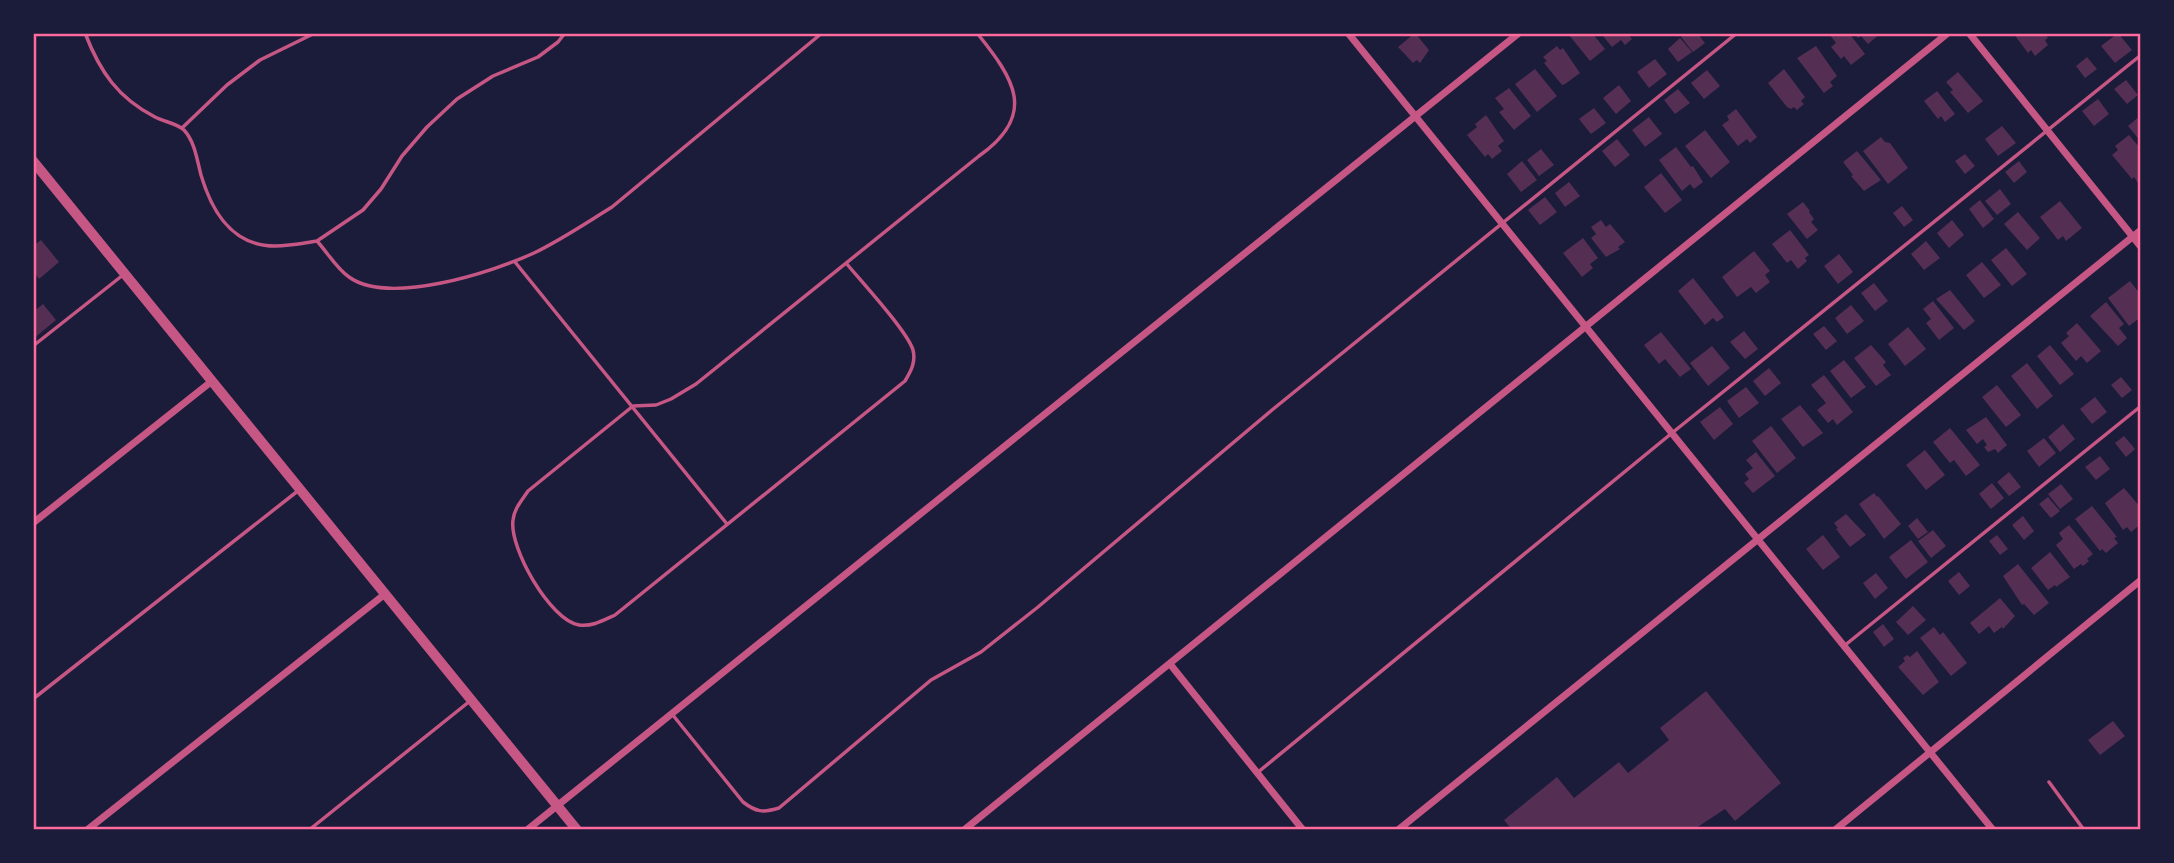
<svg xmlns="http://www.w3.org/2000/svg" width="2174" height="863" font-family="'Noto Sans',sans-serif">
  <rect width="100%" height="100%" fill="#1b1b3a"/>
  <path fill="#542f53" d="M1415 33 1429 50 1420 63 1417 60 1413 63 1398 47Z
    M1572 33H1592L1605 49 1590 61 1569 35Z
    M1606 33H1627L1632 39 1625 45 1621 40 1612 47 1603 36Z
    M1685 33H1697L1705 43 1693 52 1681 37Z
    M1833 33H1849L1865 54 1851 65 1844 56 1841 59 1831 47 1836 43 1830 35Z
    M1854 33H1881L1868 44 1861 36 1858 38Z
    M2013 33H2044L2048 38 2045 40 2048 45 2035 56 2031 50 2028 53Z
    M2118 33 2132 50 2115 63 2101 46Z
    M1680 38 1692 52 1678 62 1668 49Z
    M1557 46 1560 50 1563 48 1580 73 1565 84 1562 85 1544 63 1547 61 1543 57Z
    M1816 46 1837 76 1830 82 1833 86 1824 93 1797 58Z
    M2087 57 2097 69 2085 78 2076 66Z
    M1655 59 1667 74 1649 88 1637 72Z
    M1535 69 1557 96 1537 112 1515 84Z
    M1784 69 1805 97 1801 101 1804 104 1797 110 1794 107 1791 109 1787 107 1768 83Z
    M1707 70 1720 86 1704 99 1691 83Z
    M1958 72 1983 101 1968 113 1950 92 1953 90 1946 82Z
    M2126 80 2138 95 2127 104 2114 89Z
    M1619 85 1631 101 1616 114 1603 98Z
    M1509 88 1531 116 1514 130 1499 112 1504 109 1495 98Z
    M1678 89 1690 103 1675 114 1664 100Z
    M1937 91 1955 114 1945 122 1941 116 1938 119 1924 101Z
    M2098 99 2109 114 2094 126 2082 111Z
    M1594 108 1606 123 1591 134 1579 119Z
    M1736 109 1757 137 1750 143 1747 139 1738 146 1722 125 1729 120 1727 116Z
    M1486 115 1504 141 1498 146 1502 151 1492 159 1488 154 1485 157 1467 135 1477 127 1475 124Z
    M2141 115V142L2128 126Z
    M1649 117 1662 134 1645 147 1632 130Z
    M2002 126 2016 143 1998 156 1985 139Z
    M1705 130 1730 162 1711 178 1685 146Z
    M2129 135 2141 149V180L2138 183 2134 177 2132 179 2112 155 2118 150 2115 146Z
    M1881 137 1885 142 1890 143 1908 168 1888 184 1863 151Z
    M1617 139 1630 155 1615 167 1602 151Z
    M1676 147 1691 167 1693 166 1703 182 1694 189 1690 184 1682 191 1659 160Z
    M1541 149 1554 165 1539 176 1527 160Z
    M1857 151 1881 180 1864 191 1851 176 1853 175 1843 162Z
    M1965 154 1975 166 1965 174 1955 161Z
    M1522 161 1537 180 1521 192 1507 174Z
    M2019 161 2027 172 2014 183 2005 172Z
    M1661 173 1682 200 1665 213 1644 187Z
    M1569 182 1580 196 1565 207 1555 193Z
    M2000 189 2011 204 1997 215 1985 201Z
    M1545 197 1557 212 1540 225 1528 210Z
    M1980 200 1994 219 1983 228 1969 209Z
    M2060 201 2082 228 2066 241 2063 236 2058 240 2040 217Z
    M1803 202 1810 211 1809 212 1814 219 1811 222 1818 230 1807 239 1787 214Z
    M1902 206 1913 220 1904 227 1893 213Z
    M2018 212 2040 238 2027 250 2004 224Z
    M1601 220 1606 227 1610 224 1625 242 1618 247 1620 249 1606 257 1591 238 1596 234 1591 227Z
    M1952 220 1964 235 1949 248 1937 233Z
    M1790 230 1809 255 1805 258 1807 261 1798 269 1791 260 1787 263 1772 244Z
    M1583 238 1598 258 1590 264 1593 268 1582 277 1563 253Z
    M41 240 59 262 39 279 33 271V246Z
    M1926 241 1940 258 1924 270 1911 254Z
    M2006 248 2027 274 2012 286 1991 260Z
    M1754 251 1770 271 1765 275 1770 282 1756 293 1751 287 1737 297 1722 277Z
    M1839 254 1853 272 1838 284 1824 266Z
    M1982 262 2001 285 1984 298 1966 275Z
    M1693 278 1724 317 1717 322 1713 318 1705 325 1678 291Z
    M2130 281 2141 295V317L2129 326 2108 298Z
    M1874 283 1888 301 1875 311 1861 293Z
    M1950 290 1975 321 1964 330 1936 299Z
    M1933 301 1954 328 1939 340 1926 323 1931 319 1923 309Z
    M2106 302 2124 324 2119 328 2127 338 2118 346 2090 316Z
    M43 304 56 320 33 339V312Z
    M1851 305 1864 321 1847 334 1835 318Z
    M2077 323 2101 351 2087 363 2081 356 2076 361 2061 343 2069 336 2066 333Z
    M1824 326 1837 341 1826 350 1813 334Z
    M1908 327 1926 349 1905 366 1888 344Z
    M1744 331 1758 349 1745 359 1730 342Z
    M1661 332 1691 369 1680 377 1665 359 1659 364 1644 345Z
    M1871 345 1886 362 1883 365 1891 375 1876 386 1854 358Z
    M2050 345 2074 374 2060 385 2037 356Z
    M1712 346 1730 368 1708 386 1690 363Z
    M1844 360 1866 387 1851 398 1830 371Z
    M2027 363 2053 396 2037 409 2011 376Z
    M1769 368 1781 383 1765 396 1753 381Z
    M1824 375 1853 412 1837 425 1833 419 1828 423 1817 410 1826 403 1811 385Z
    M2121 377 2132 390 2122 398 2111 385Z
    M1997 385 2021 415 2006 427 1982 397Z
    M1746 387 1759 403 1739 418 1727 401Z
    M2095 397 2107 412 2092 424 2080 409Z
    M1800 405 1823 433 1803 447 1781 419Z
    M1720 407 1733 424 1714 440 1700 422Z
    M1986 417 2007 445 1998 453 1995 449 1988 452 1984 447 1987 445 1983 439 1977 444 1966 430Z
    M2063 424 2075 439 2060 452 2048 437Z
    M1771 426 1796 458 1777 473 1752 441Z
    M1950 428 1980 465 1966 476 1954 460 1950 463 1933 442Z
    M2124 436 2135 449 2126 457 2115 443Z
    M2044 438 2056 453 2039 467 2027 451Z
    M1925 450 1945 475 1926 490 1906 465Z
    M1756 452 1775 476 1753 493 1744 483 1749 479 1745 474 1753 468 1746 460Z
    M2100 456 2110 469 2096 480 2085 467Z
    M2009 472 2021 487 2009 496 1997 482Z
    M1992 483 2004 498 1991 509 1979 494Z
    M2061 484 2073 499 2060 509 2048 494Z
    M2124 488 2141 508V524L2131 532 2127 527 2123 530 2105 503Z
    M1874 493 1877 497 1878 496 1901 524 1884 539 1859 504Z
    M2048 497 2060 511 2051 518 2039 504Z
    M2092 506 2117 537 2114 538 2118 543 2106 553 2102 549 2100 551 2075 519Z
    M1846 514 1866 535 1850 547 1836 529 1838 528 1834 523Z
    M2023 516 2034 531 2024 540 2012 525Z
    M1917 518 1928 532 1918 539 1908 526Z
    M2069 525 2093 554 2087 559 2089 561 2083 566 2081 564 2074 569 2056 545 2063 539 2059 533Z
    M1933 530 1946 546 1931 558 1918 541Z
    M1823 535 1840 557 1823 570 1806 549Z
    M1997 535 2008 549 2000 555 1989 541Z
    M1911 540 1928 562 1906 579 1889 557Z
    M2050 552 2070 577 2056 587 2055 585 2048 590 2031 568Z
    M2018 564 2049 603 2034 615 2024 604 2022 605 2003 576Z
    M1959 572 1970 586 1959 595 1948 581Z
    M1876 573 1888 588 1875 599 1863 583Z
    M2000 598 2015 616 2003 629 2002 627 1994 633 1989 626 1979 634 1970 623Z
    M1913 606 1926 620 1908 635 1896 622Z
    M1883 624 1894 639 1884 647 1873 632Z
    M1934 627 1940 635 1943 632 1967 663 1951 676 1920 638Z
    M1917 651 1939 682 1923 695 1898 667 1905 661 1903 658 1907 655 1910 657Z
    M1706 691 1781 783 1735 821 1725 809 1693 830H1512L1504 820 1557 777 1574 798 1619 762 1628 773 1669 740 1660 728Z
    M2113 721 2125 736 2100 755 2088 740Z"/>
  <g fill="none" stroke-linecap="round" stroke-linejoin="round">
    <path stroke="#c65784" stroke-width="3.5" d="M85 33C100 72 118 98 155 117 164 122 177 123 184 130 195 142 197 160 201 175 212 212 232 246 275 246 289 246 304 243 317 241 327 252 337 269 349 277 389 306 493 272 534 253 561 240 586 223 612 207L822 33
      M182 128 227 85 260 60 315 33
      M317 241 363 210 381 189 402 156 427 127 457 99 493 76 538 57 558 42 565 33
      M515 262 727 524
      M846 263C861 281 907 331 913 350 916 362 911 371 905 381L615 615C604 620 592 627 579 625 550 620 509 548 513 520 514 509 522 500 528 491L633 406 656 405 671 399 696 384 979 156C1038 114 1014 79 977 33
      M33 346 123 275
      M1844 646 2141 406
      M33 699 299 490
      M672 714 743 802C756 812 763 813 779 808L931 680 981 652 1038 607 1272 410 1737 33
      M1257 773 1672 433 2141 55
      M2049 782 2084 830
      M309 830 470 701"/>
    <path stroke="#c65784" stroke-width="7" d="M1348 33 1993 830
      M1969 33 2141 247
      M33 523 212 381
      M1170 664 1303 830
      M87 830 385 594
      M527 830 1519 33
      M964 830 1948 33
      M1398 830 2141 230
      M1835 830 2141 580"/>
    <path stroke="#c65784" stroke-width="10" d="M33 161 577 830"/>
  </g>
  <rect width="2174" height="863" fill="none" stroke="#1b1b3a" stroke-width="70"/>
  <rect x="35" y="35" width="2104" height="793" fill="none" stroke="#ff6b9d" stroke-width="2.5"/>
</svg>
